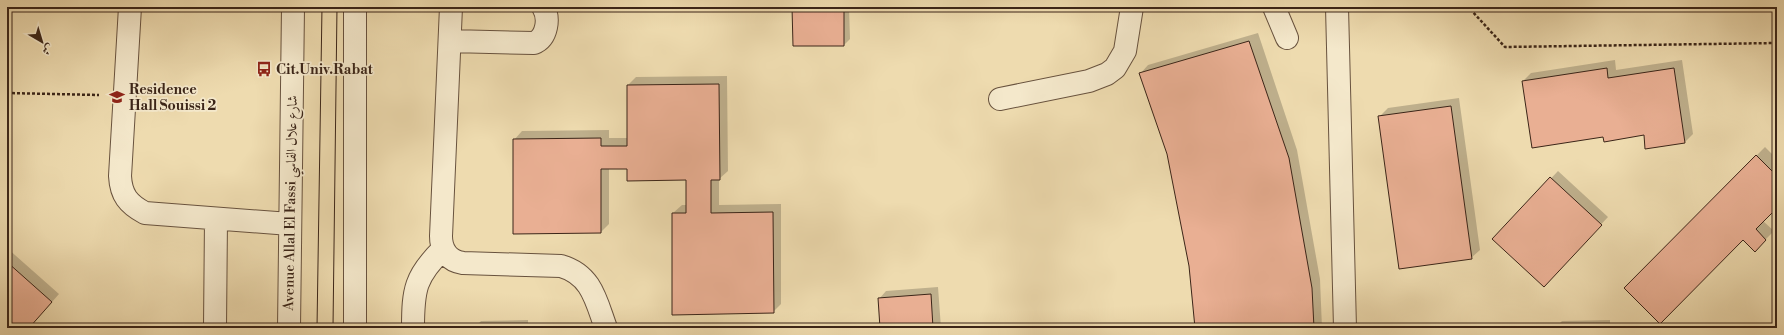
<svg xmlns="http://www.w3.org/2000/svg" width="1784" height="335" font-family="'Libre Bodoni',Amiri,serif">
  <rect width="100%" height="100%" fill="#eedbaf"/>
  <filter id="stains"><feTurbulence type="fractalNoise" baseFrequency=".005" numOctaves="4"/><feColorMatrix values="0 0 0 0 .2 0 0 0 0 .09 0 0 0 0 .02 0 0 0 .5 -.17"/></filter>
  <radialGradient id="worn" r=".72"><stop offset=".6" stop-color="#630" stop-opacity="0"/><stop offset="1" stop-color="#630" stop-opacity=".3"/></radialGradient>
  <path fill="#0003" d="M793 7H849L850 39 844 45Z
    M1258 33 1297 150 1320 279 1322 328H1196L1190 265 1168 154 1140 74 1148 65Z
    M1615 60 1616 70 1682 60 1693 134 1685 142 1644 134 1604 136 1523 81 1531 73Z
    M727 76 728 171 719 179V205L781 204V304L773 312 673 213 682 205H687V179L628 168H609V224L601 232 514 140 522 131 609 130V138H628V85L636 77Z
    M1459 98 1480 250 1471 258 1379 117 1388 108Z
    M1765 147 1777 159V207L1763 221 1774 231 1755 250 1743 239 1625 288Z
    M1558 171 1608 217 1551 278 1494 239Z
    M7 235 12 240 7 246Z
    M7 248 59 294 29 328H12L7 324Z
    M938 287 941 328H881L879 299 886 291Z
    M528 320V328H474L481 321Z
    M1610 320V328H1555L1562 321Z"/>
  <path fill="#e9af93" stroke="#3b2518" d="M792 7H844V46H793Z
    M1249 41 1289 158 1312 288 1314 328H1195L1189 266 1167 154 1139 73Z
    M1607 68 1608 78 1674 68 1685 143 1645 149 1644 135 1604 142 1603 137 1532 148 1522 81Z
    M719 84 720 180H711V213L773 212 774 313 672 315V213H686V180L627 181V169H601V233L513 234V139L601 138V146H627V85Z
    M1451 106 1472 259 1399 269 1378 116Z
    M1756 155 1777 176V208L1756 229 1766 240 1755 252 1743 240 1660 324 1624 288Z
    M1550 177 1602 225 1544 287 1492 239Z
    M7 262 52 302 29 328H10L7 325Z
    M931 294 933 328H880L878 298Z
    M521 327V328H473Z
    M1603 327V328H1563Z"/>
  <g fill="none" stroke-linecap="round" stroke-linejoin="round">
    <g stroke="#68523e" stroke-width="24">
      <path id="minor" d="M130 7 120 176C121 195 128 204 145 213L290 224
        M355 7V328
        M451 7 441 236C441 251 449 261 463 263L561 266C592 275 596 301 606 328
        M1274 7 1287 38
        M1337 7 1345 328
        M450 41 534 43C547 38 550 18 543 7
        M1000 99 1089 81 1107 74 1115 68 1125 51 1132 7
        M215 328 216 219
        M289 328 293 7
        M413 328C413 290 415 276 443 249"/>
    </g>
    <path stroke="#3b2518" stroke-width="2.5" stroke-dasharray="3 2" stroke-linecap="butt" d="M1420 7 1471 10 1505 47 1777 43
      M7 93 99 95"/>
    <use href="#minor" stroke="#f4e8cb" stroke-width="22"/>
    <path stroke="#3b2518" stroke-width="1" d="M317 328 322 7
      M333 328 337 7"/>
  </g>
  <defs>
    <g id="bus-bare" transform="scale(1.2)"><path d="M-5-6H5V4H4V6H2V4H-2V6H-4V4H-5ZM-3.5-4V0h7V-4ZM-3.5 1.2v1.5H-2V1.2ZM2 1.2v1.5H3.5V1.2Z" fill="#8f2418" stroke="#f4e8cb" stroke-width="2.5" paint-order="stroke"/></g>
    <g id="university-bare" transform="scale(1.2)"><path d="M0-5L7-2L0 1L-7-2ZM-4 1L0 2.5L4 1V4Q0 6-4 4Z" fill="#8f2418" stroke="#f4e8cb" stroke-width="2.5" paint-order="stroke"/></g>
  </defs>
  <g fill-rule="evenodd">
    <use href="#bus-bare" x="264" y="69"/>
    <use href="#university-bare" x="117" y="97"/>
  </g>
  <g text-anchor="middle" stroke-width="3.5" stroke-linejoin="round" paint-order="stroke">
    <g font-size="14" font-weight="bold" fill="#3b2518" stroke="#f4e8cb" text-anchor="start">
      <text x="276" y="74">Cit.Univ.Rabat</text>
      <text x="129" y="94">Residence<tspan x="129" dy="16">Hall Souissi 2</tspan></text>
    </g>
    <g font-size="14" fill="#3b2518" stroke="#f4e8cb">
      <text transform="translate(290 203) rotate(-89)" y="5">Avenue Allal El Fassi شارع علال الفاسي</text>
    </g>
  </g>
  <rect width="1784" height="335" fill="none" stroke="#eedbaf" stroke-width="24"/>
  <rect x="8" y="8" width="1768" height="319" fill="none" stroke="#3b2518" stroke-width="2"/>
  <rect x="12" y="12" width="1760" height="311" fill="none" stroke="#3b2518"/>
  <g transform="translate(42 42) rotate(142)" stroke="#f4e8cb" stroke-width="3" paint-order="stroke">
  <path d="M0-3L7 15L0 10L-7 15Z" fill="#3b2518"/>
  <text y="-6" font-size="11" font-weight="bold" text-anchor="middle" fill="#3b2518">ش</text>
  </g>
  <rect width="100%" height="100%" filter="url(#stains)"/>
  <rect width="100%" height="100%" fill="url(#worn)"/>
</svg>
